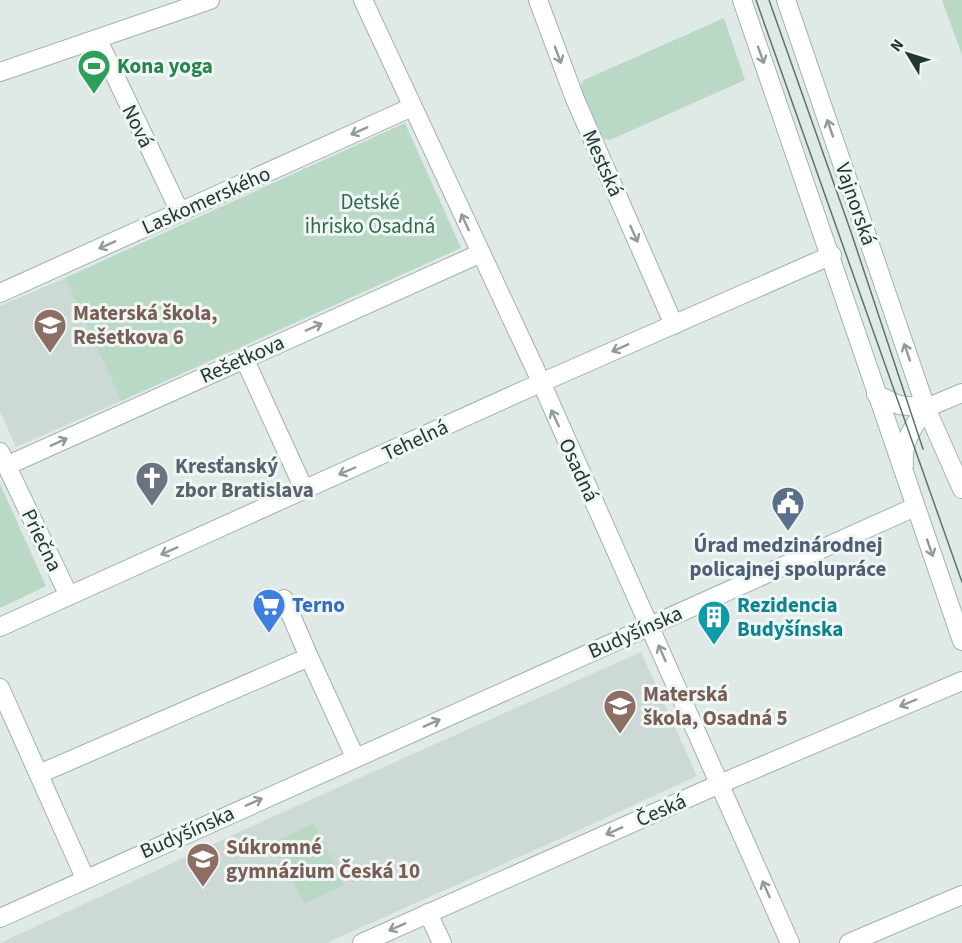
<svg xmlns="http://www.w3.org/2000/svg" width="962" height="943" font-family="'Source Sans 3',sans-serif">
  <rect width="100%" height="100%" fill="#dfe9e6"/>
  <path fill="#cdd9d5" d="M65 278 121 401 16 447 0 411V306Z
    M641 652 697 776 566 836 326 943H0L261 822Z"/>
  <path fill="#b9d9c6" d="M942 0H962V55Z
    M724 18 745 80 610 140 599 137 580 86 584 80Z
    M405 123 461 248 121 401 65 278Z
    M0 484 46 586 0 608Z
    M314 823 344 885 304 904 275 842Z"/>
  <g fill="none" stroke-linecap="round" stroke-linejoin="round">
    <g stroke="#a3b0ad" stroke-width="20">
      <path id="street" d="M363 0 537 373 790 943
        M538 0 575 99 674 325
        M98 40 180 212
        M0 293 412 107
        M244 358 304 489
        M926 408 962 393
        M0 452 69 596
        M6 466 479 254
        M284 599 309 657
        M0 627 529 388 832 255
        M0 688 85 878
        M39 774 309 657 355 757
        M428 913 442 943
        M0 918 915 507
        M362 943 715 786 962 681
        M849 943 962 895"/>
    </g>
    <g stroke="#9fb4af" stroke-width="20">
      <path id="secondary" d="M742 0 962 641
        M786 0 926 408 962 489
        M0 72 210 0
        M876 394 899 405 926 408
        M904 465C902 441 913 427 926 408"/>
    </g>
    <use href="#street" stroke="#fff" stroke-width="18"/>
    <use href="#secondary" stroke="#fff" stroke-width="18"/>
    <path stroke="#5c7370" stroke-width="1.5" d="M756 0 962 582
      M769 0 851 232 923 449"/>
  </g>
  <defs><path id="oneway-shaft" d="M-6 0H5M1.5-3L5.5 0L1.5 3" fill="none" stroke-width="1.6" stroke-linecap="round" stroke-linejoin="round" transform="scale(1.5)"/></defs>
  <g stroke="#909b9a">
    <use href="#oneway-shaft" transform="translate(558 55) rotate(70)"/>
    <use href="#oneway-shaft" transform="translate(761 55) rotate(70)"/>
    <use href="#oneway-shaft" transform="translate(830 128) rotate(-109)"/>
    <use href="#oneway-shaft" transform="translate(359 131) rotate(156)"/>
    <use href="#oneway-shaft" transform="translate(465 222) rotate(-115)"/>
    <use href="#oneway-shaft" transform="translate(634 234) rotate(66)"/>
    <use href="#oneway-shaft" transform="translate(107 245) rotate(156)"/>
    <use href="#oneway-shaft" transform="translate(314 327) rotate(-24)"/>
    <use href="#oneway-shaft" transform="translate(620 348) rotate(156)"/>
    <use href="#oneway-shaft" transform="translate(907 352) rotate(-109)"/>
    <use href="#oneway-shaft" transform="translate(555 418) rotate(-115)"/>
    <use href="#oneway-shaft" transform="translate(59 442) rotate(-24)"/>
    <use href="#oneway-shaft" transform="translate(347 471) rotate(157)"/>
    <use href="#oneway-shaft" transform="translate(930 548) rotate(71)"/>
    <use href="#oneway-shaft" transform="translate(169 551) rotate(156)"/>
    <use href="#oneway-shaft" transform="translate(662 653) rotate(-114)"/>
    <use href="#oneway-shaft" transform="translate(908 703) rotate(157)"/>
    <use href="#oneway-shaft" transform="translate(432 723) rotate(-24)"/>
    <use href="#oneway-shaft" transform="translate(254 802) rotate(-24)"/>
    <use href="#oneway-shaft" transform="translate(614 831) rotate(156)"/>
    <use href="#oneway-shaft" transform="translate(766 889) rotate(-114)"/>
    <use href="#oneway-shaft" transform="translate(397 927) rotate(156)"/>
  </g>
  <defs>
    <g id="stadium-pin" transform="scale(1.725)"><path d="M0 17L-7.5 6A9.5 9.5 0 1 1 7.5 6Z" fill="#2e9e5b" stroke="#eff6f4"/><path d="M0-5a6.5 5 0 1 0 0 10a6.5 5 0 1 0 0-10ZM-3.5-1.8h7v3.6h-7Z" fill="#fff"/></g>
    <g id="school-pin" transform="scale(1.725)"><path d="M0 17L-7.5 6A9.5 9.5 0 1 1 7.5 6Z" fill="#8d6e63" stroke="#eff6f4"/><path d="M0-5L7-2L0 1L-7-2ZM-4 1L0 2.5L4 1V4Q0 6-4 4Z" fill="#fff"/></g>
    <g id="church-pin" transform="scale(1.725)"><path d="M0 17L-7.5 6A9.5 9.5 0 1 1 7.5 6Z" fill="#6b7280" stroke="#eff6f4"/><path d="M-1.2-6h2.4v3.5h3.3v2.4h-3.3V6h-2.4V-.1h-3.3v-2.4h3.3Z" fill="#fff"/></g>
    <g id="civic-pin" transform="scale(1.725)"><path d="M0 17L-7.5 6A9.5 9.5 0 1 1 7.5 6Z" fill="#5c6f8a" stroke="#eff6f4"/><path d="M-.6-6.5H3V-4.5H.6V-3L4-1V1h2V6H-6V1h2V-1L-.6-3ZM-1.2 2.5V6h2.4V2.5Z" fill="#fff"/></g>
    <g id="supermarket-pin" transform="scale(1.725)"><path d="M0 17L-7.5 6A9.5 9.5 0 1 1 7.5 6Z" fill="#3f7fe0" stroke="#eff6f4"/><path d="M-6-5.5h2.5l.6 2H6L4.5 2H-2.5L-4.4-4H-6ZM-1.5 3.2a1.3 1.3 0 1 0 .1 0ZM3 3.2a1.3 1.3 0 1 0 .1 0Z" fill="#fff"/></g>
    <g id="building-pin" transform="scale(1.725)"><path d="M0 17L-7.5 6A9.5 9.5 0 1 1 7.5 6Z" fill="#0f9aa8" stroke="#eff6f4"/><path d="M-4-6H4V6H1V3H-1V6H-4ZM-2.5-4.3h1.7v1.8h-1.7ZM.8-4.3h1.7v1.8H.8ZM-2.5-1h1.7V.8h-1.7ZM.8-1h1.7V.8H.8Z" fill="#fff"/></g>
  </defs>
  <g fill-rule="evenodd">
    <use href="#stadium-pin" x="94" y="66"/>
    <use href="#school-pin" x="50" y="325"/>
    <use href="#church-pin" x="152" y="478"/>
    <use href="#civic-pin" x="788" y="503"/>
    <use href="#supermarket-pin" x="269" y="605"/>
    <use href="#building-pin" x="714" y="617"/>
    <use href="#school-pin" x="620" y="706"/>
    <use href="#school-pin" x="203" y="859"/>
  </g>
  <g text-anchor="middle" stroke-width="6" stroke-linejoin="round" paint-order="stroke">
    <g font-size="21" font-weight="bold" fill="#27864d" stroke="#eff6f4" text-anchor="start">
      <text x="117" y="73">Kona yoga</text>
    </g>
    <g font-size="21" fill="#223735" stroke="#eff6f4">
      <text transform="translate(138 126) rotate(64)" y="7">Nová</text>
      <text transform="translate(603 163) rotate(66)" y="7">Mestská</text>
      <text transform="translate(206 200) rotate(-24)" y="7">Laskomerského</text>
      <text transform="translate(856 204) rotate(71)" y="7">Vajnorská</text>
      <text transform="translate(242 359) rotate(-24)" y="7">Rešetkova</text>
      <text transform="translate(415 440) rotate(-25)" y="7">Tehelná</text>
      <text transform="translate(579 470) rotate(65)" y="7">Osadná</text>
      <text transform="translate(42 540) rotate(64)" y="7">Priečna</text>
      <text transform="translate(635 632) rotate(-24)" y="7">Budyšínska</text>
      <text transform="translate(661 810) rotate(-24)" y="7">Česká</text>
      <text transform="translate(187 832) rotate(-24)" y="7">Budyšínska</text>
    </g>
    <g font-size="21" fill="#2f6b4f" stroke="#eff6f4">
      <text x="370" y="209">Detské<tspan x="370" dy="24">ihrisko Osadná</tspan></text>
    </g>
    <g font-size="21" font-weight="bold" fill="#785e54" stroke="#eff6f4" text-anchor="start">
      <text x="73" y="320">Materská škola,<tspan x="73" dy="24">Rešetkova 6</tspan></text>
      <text x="643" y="701">Materská<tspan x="643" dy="24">škola, Osadná 5</tspan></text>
      <text x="226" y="854">Súkromné<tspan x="226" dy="24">gymnázium Česká 10</tspan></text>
    </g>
    <g font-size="21" font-weight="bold" fill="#5b616d" stroke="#eff6f4" text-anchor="start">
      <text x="175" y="473">Kresťanský<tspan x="175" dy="24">zbor Bratislava</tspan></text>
    </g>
    <g font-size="21" font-weight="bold" fill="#4e5e75" stroke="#eff6f4">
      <text x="788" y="552">Úrad medzinárodnej<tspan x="788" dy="24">policajnej spolupráce</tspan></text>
    </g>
    <g font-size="21" font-weight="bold" fill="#366cbe" stroke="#eff6f4" text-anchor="start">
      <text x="292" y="612">Terno</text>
    </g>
    <g font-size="21" font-weight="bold" fill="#0d838f" stroke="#eff6f4" text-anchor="start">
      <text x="737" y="612">Rezidencia<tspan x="737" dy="24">Budyšínska</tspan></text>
    </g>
  </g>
  <g transform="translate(908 54) rotate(308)" stroke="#eff6f4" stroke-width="4.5" paint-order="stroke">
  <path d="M0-4.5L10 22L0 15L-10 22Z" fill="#223735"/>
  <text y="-9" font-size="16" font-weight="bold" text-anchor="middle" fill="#223735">N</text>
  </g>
</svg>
